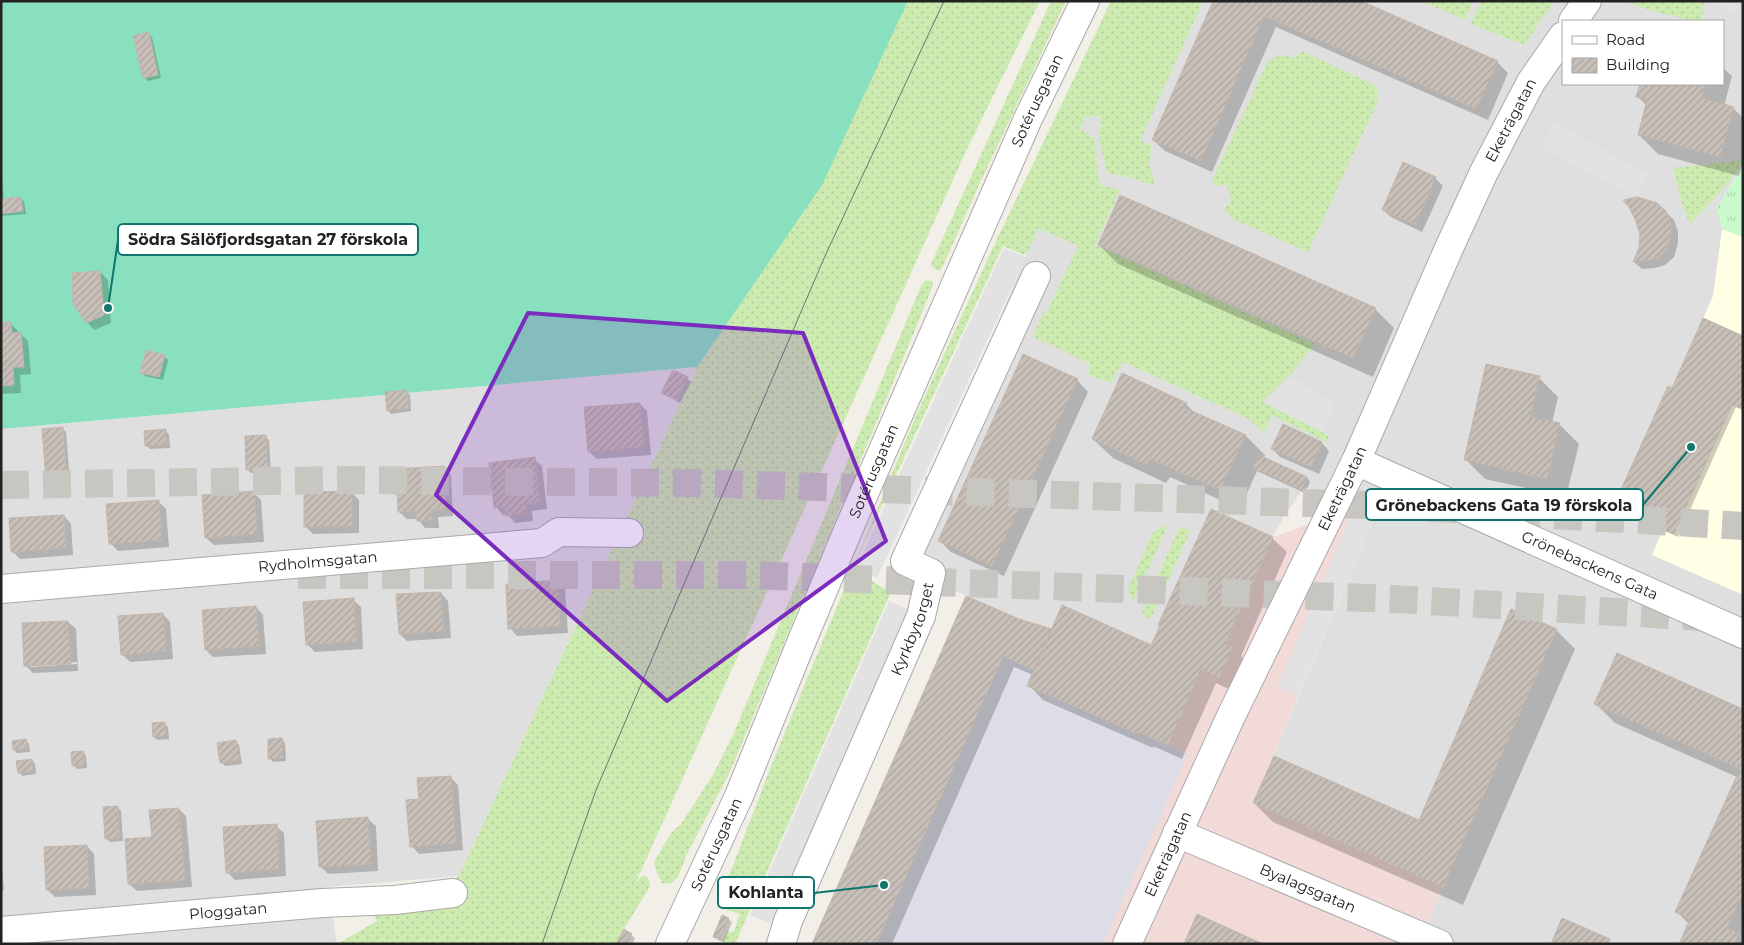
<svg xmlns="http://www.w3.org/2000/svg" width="1744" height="945" font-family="Montserrat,sans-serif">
  <defs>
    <pattern id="grass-dots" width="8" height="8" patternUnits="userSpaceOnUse" patternTransform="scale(1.25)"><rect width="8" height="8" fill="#cdebb0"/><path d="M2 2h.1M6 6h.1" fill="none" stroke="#b0c997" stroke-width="1.8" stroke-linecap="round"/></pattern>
    <pattern id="park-tufts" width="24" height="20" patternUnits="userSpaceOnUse" patternTransform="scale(1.25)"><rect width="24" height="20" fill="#c8facc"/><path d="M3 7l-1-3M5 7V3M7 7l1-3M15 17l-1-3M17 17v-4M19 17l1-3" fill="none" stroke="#acd6af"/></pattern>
    <pattern id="building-hatch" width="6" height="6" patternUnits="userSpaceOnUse" patternTransform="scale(1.25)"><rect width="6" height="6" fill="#c7bfb8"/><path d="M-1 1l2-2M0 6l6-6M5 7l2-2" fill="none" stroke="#aba49e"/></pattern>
  </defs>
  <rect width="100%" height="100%" fill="#f2efe9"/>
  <path fill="#e0dfdf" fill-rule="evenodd" d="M1127 1H1743V164L1717 208 1722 229 1743 237V944H1419L1443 887 1253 803 1375 517 1305 487 1284 516 1273 537 1211 509 1158 625 1160 626 1151 645 1062 605 1052 629 1019 619 966 596 899 562 1025 258ZM1563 21H1723V84H1563Z
    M697 367 459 876 328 887 337 944H1V429Z"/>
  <path fill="#f2dad9" d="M1354 508 1277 687 1298 696 1253 803 1443 887 1419 944H1263L1197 914 1184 944H876L1003 656 1034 670 1027 686 1138 734 1139 732 1168 745 1201 669 1219 677 1233 647 1225 644 1273 537Z"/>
  <path fill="#ffffe5" d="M1722 229 1743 237V595L1652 555 1663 529 1613 507 1668 386 1672 388 1713 296Z"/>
  <path fill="url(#grass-dots)" d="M908 1H1040L967 149 635 884 641 876H646L650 883 649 888 615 944H337L377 921 372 913 409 903 459 876 697 367 810 202Z
    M1051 1H1066L980 183 942 268 940 271 933 268 931 264Z
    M1111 1H1203L1140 141 1152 146 1149 165 1154 179 1153 186 1133 178 1107 173 1099 139 1101 119 1099 116 1085 117 1080 129 1095 139C1096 149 1098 180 1101 185L1120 190 1095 245 1315 344 1291 374 1262 402 1329 436 1326 442 1272 415 1264 433 1249 419 1123 362 1111 383 1088 375 1090 364 1033 337 1043 312 1046 314 1078 246 1038 228 1028 251 1024 255 1003 246 852 570 891 592 735 944H722L727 931 733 933 740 914 717 907 773 761 915 418 995 243Z
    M1421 1H1473L1465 20Z
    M1481 1H1554L1524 45 1471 24Z
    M1627 1H1705L1701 21H1693L1642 8Z
    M1302 51 1377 86V103L1308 252 1235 220 1223 210 1231 201 1227 185 1213 186 1214 176 1268 61C1279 54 1284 55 1296 58Z
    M1743 159C1731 184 1709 204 1690 224L1682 204 1673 168 1730 162Z
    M926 280 932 281 933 285 913 335 730 772 687 854 678 877 670 884 662 883 657 873 654 862 671 833 681 824 714 773 733 735 921 286Z
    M1164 526 1167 527 1133 602 1128 589 1153 532Z
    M1181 528 1191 530 1151 619 1144 616 1142 613 1178 530Z"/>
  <path fill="url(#park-tufts)" d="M1743 164V237L1722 229 1717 208Z"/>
  <path fill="#88e0be" d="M1 1H908L822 185 697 367 1 429Z"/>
  <path fill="#e2e2e2" d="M1717 1H1743V2L1732 14Z
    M1554 123 1649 174 1636 197 1542 147Z
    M1004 248 1026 257 877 578 856 568Z
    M1293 377 1335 405 1323 431 1264 402Z
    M1354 508 1375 517 1298 696 1277 687Z
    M889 601 910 610 771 924 750 915Z"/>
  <path fill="#dddde8" d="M1003 656 1034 670 1027 686 1188 754 1103 944H876Z"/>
  <path fill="#0003" fill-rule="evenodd" d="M1214 1 1497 62 1508 73 1488 120 1276 27 1212 172 1165 151 1153 140Z
    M149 34 152 37 161 78 148 81 144 77Z
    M1723 68 1732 76 1724 106 1733 108 1743 118V162L1739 176 1658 154 1639 135 1647 106 1638 97 1641 84H1723Z
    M1403 164 1435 178 1443 186 1422 232 1391 217 1383 210Z
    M1 169 4 200 21 198 24 202 26 214 1 216Z
    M1637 198 1657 204 1674 220 1678 231V243L1674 257 1665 265 1655 268 1642 269 1634 262 1640 248 1641 234Z
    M1099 245 1375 309 1394 328 1373 377 1118 264Z
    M100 272 108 280 111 323 94 330 87 322Z
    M10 323 18 331V334H21L28 341 31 374 20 375 21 393 1 394V324Z
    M1743 337V410L1736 407 1678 537 1618 510 1615 506 1673 390Z
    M147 352 165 357 168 360 163 380 145 376 142 372Z
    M687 378 691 382 680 403 663 392Z
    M1539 378 1558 397 1552 423 1560 425 1579 444 1566 497 1485 479 1465 459Z
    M1077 380 1088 392 1004 576 951 552 939 540Z
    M406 391 410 395 411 411 391 414 388 410Z
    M640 404 647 411 651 455 597 459 589 452Z
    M1186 404 1196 414 1246 436 1265 455 1263 459 1307 478 1310 482 1305 493 1257 471 1240 509 1170 477 1166 483 1113 458 1093 439Z
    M1283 426 1322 443 1329 451 1319 474 1280 457 1273 449Z
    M62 428 66 432 70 481 51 482 48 479Z
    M165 431 169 434 170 448 150 449 146 445Z
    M265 436 269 440 271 472 251 473 248 470Z
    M534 459 542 466 547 509 532 511 533 521 515 523 507 514 503 515 496 507Z
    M443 467 451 475 453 516 438 517 439 528H425L418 519H407L399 512Z
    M253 492 261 500 264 542 214 545 206 538Z
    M351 492 359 500V533L313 534 305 526Z
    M158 501 166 509 169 547 118 551 110 543Z
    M64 516 71 524 73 555 20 559 12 551Z
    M1272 538 1287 552 1241 656 1247 663 1233 691 1216 683 1182 759 1153 746V748L1043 700 1029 685 1033 675 1014 667 892 944H814L1018 621 1051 630 1152 646Z
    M557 582 565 589 568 633 517 636 510 628Z
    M441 593 448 601 451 638 407 641 400 634Z
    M353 600 361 607 363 649 315 652 307 644Z
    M256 607 263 615 266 654 213 657 206 650Z
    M163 614 170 622 173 659 130 662 122 654Z
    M68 622 76 629 78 671 33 673 25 665ZM77 662V664L31 667V664Z
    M1556 630 1575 649 1463 905 1273 822 1254 803 1419 822Z
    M1596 704 1743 710V944H1681L1689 924 1677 912 1737 777 1615 723Z
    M165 724 168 727 169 739 157 740 154 736Z
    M282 739 285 743 286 761 273 762 270 758Z
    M26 740 29 744 30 752 17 753 14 750Z
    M236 742 239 745 242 764 225 766 221 762Z
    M83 752 86 756 87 768 77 769 74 765Z
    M32 760 35 764 36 774 22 776 19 772Z
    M450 777 458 785 463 850 419 854 412 846Z
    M117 807 121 811 123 841 110 842 106 838Z
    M179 809 186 816 192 887 137 891 129 884Z
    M368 819 376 826 378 871 328 874 320 866Z
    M276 826 284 833 286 876 235 880 227 872Z
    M87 846 94 854 96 895 55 897 47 889Z
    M1 857 4 890H1Z
    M728 919 732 922 724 942 718 940 714 936Z
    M631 935 635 938 632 944H617Z"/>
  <path fill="url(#building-hatch)" stroke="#c4b6ab" d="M1213 1H1361L1498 61 1476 109 1264 16 1201 161 1152 140Z
    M149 32 158 75 143 78 133 36Z
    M1640 84H1705L1702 98 1734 107 1720 157 1638 135 1647 100 1636 97Z
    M1403 162 1436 177 1415 225 1382 210Z
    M1120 195 1376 308 1353 358 1098 245Z
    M21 197 23 211 1 214V199Z
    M1637 197 1657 203 1666 211 1671 222V235L1667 250 1658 258 1647 261 1633 262 1639 248 1640 234 1635 219 1629 207 1623 200Z
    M100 271 104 315 86 323 73 304 72 273Z
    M1703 318 1743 336V409L1732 405 1674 534 1613 507 1668 386 1672 388Z
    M1 322H11L12 333 21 332 24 367H13L14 385 1 386Z
    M146 350 165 355 159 377 140 373Z
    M1023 354 1078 379 992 566 938 541Z
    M1486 364 1540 376 1530 417 1560 423 1547 479 1464 460Z
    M673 370 688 377 676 400 661 393Z
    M1122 373 1187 403 1185 408 1246 435 1220 490 1150 459 1147 465 1092 439Z
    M407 390 409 408 387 411 385 392Z
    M640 403 644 447 588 452 584 407Z
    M1283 424 1322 442 1311 467 1271 449Z
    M63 427 67 478 46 479 42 429Z
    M166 429 167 445 145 446 144 431Z
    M266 435 268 469 246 470 245 436Z
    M1259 455 1307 477 1302 490 1253 468Z
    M535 457 540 502 525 504 526 513 506 516 505 507 494 508 489 463Z
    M444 466 446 509 431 510 432 520 417 521 416 511 398 512 396 469Z
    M254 491 257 534 205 538 202 495Z
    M352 491V526L304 527V492Z
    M159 500 162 540 109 544 106 504Z
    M1211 509 1273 537 1225 644 1233 647 1219 678 1201 669 1168 745 1139 732 1138 734 1027 686 1062 605 1151 645 1160 626 1158 625Z
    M64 515 66 548 11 552 9 518Z
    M558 580 560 626 508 629 506 584Z
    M441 592 444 631 399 634 396 594Z
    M966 596 1019 619 1052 629 1034 670 1003 656 876 944H812Z
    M354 598 356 641 306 645 303 602Z
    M256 606 259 646 205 650 202 610Z
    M1511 609 1557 629 1443 887 1253 803 1274 756 1419 820Z
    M163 613 166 651 121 655 118 616Z
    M68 621 71 664 24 666 22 623Z
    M1617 653 1743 709V893L1727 928 1739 933 1735 944H1679L1690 919 1675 912 1740 769 1594 704Z
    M165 722 166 736 153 737 152 723Z
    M282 738 283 758 268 759V739Z
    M26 739 27 749 13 750 12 741Z
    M236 740 239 760 220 763 217 743Z
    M83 751 84 765 72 766 71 752Z
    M32 759 33 771 18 773 16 761Z
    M451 776 456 843 410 847 406 800 419 799 417 778Z
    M118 806 120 838 105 839 103 807Z
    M179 808 185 880 128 884 125 839 152 837 149 810Z
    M368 817 371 864 319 867 316 821Z
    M277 824 279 869 226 873 223 827Z
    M87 845 89 888 46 890 44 847Z
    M1197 914 1263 944H1184Z
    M722 915 729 918 720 939 713 937Z
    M1562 918 1610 939 1608 944H1551Z
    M624 929 632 934 626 944H616Z"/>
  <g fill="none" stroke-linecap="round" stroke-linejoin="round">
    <path stroke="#c8c6c1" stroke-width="28" stroke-dasharray="28 14" stroke-linecap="butt" d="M1 485 338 480 696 483 1398 506 1743 526
      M298 575H747L1394 599 1704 617"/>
    <g stroke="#a9a9a9" stroke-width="30">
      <g id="minor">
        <path d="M1573 21 1587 1"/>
        <path id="s1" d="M1356 461 1743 634"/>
        <path id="s2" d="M1 589 542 543 559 532 629 533"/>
        <path id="s3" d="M1177 833 1439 944"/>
        <path id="s4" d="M1 931 322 903 395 900 453 893"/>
        <path id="s5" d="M781 944 788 921 921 616 931 573 905 561 1036 276"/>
        <path id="s6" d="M1127 944 1232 714 1356 461 1449 248 1484 172 1531 82 1563 36"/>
      </g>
    </g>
    <g stroke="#a9a9a9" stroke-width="30">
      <g id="tertiary">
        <path id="s7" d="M670 944 739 796 801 643 849 528 1027 121 1085 1"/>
      </g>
    </g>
    <use href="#minor" stroke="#fff" stroke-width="28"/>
    <use href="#tertiary" stroke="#fff" stroke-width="28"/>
    <path stroke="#707070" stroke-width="1" d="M542 944 596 790 699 549 825 256 944 1"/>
  </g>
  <path fill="#7b2cbf" fill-opacity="0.2" stroke="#7b2cbf" stroke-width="4" stroke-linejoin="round" d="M528 313 803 333 886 541 667 701 436 495Z"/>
  <g text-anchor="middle" stroke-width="5" stroke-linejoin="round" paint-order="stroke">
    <g font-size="15" fill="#222" stroke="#fff">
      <text dy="5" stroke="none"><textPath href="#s7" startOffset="920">Sotérusgatan</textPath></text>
      <text dy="5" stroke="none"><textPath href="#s6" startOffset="909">Eketrägatan</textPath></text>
      <text dy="5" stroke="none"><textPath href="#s7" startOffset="515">Sotérusgatan</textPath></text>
      <text dy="5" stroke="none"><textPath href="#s6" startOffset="504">Eketrägatan</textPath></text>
      <text dy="5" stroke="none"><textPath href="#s2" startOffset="318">Rydholmsgatan</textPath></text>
      <text dy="5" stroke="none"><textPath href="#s1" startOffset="256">Grönebackens Gata</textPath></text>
      <text dy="5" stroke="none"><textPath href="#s5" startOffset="342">Kyrkbytorget</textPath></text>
      <text dy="5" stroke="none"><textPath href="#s7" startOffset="110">Sotérusgatan</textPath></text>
      <text dy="5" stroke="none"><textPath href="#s6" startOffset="99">Eketrägatan</textPath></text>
      <text dy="5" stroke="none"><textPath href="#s3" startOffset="142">Byalagsgatan</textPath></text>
      <text dy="5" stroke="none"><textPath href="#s4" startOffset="228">Ploggatan</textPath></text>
    </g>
  </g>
  <path fill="none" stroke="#0f766e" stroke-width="2" d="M108 308L118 240M1691 447L1643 505M884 885L814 893"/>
  <g fill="#0f766e" stroke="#fff" stroke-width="2">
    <circle cx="108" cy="308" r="5"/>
    <circle cx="1691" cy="447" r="5"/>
    <circle cx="884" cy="885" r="5"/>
  </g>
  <g fill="#fff" stroke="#0f766e" stroke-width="2">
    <rect x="118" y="224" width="300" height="31" rx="5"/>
    <rect x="1366" y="489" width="277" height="31" rx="5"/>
    <rect x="718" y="877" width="96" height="31" rx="5"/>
  </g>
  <g font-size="16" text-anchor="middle" font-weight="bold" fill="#222">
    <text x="268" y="245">Södra Sälöfjordsgatan 27 förskola</text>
    <text x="1504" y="511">Grönebackens Gata 19 förskola</text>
    <text x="766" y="898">Kohlanta</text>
  </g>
  <rect width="1744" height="945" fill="none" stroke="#222222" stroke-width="5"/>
  <rect x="1562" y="20" width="162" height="65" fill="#ffffff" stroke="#a7a7a7"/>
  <rect x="1572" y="36" width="25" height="8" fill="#ffffff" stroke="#a7a7a7"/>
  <text x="1606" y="45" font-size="15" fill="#222222">Road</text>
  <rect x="1572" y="58" width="25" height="15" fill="url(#building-hatch)" stroke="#a7a7a7"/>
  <text x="1606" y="70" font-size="15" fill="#222222">Building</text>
</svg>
